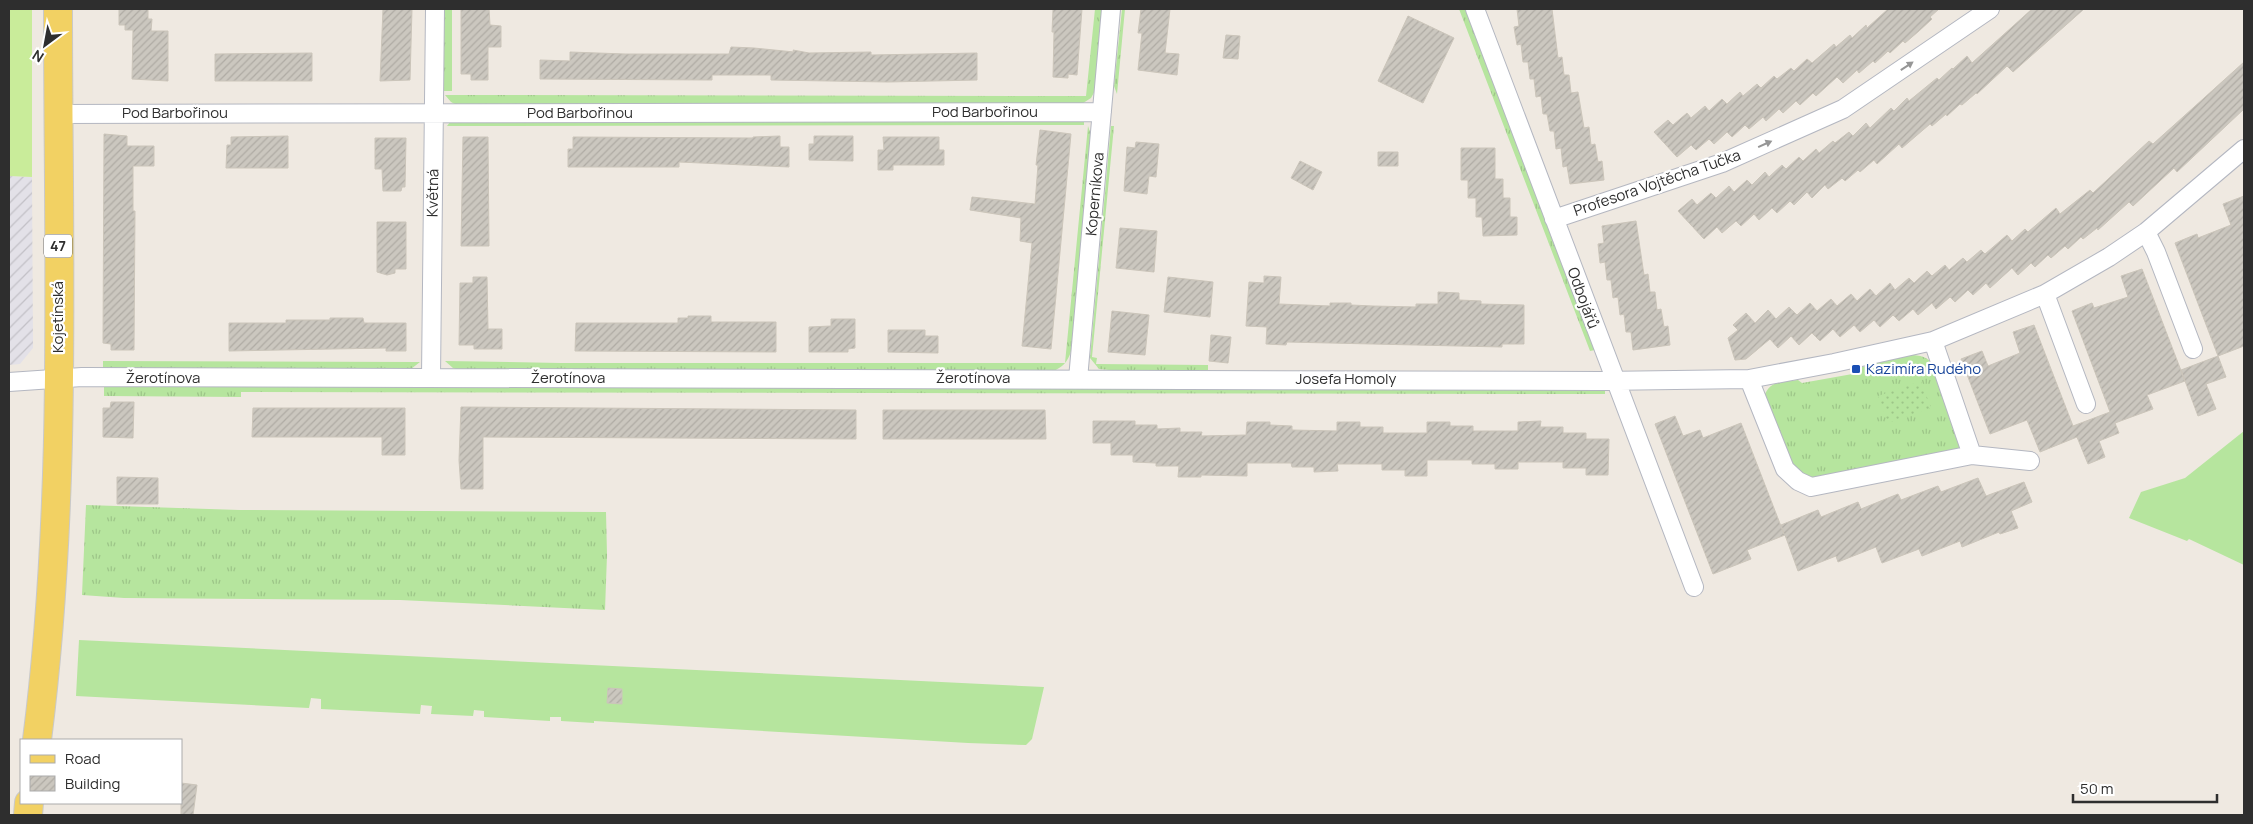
<svg xmlns="http://www.w3.org/2000/svg" width="2253" height="824" font-family="Manrope,sans-serif">
  <defs>
    <pattern id="industrial-furrows" width="10" height="10" patternUnits="userSpaceOnUse" patternTransform="scale(1.25)"><rect width="10" height="10" fill="#e3e1e8"/><path d="M-1 1l2-2M0 10L10 0M9 11l2-2" fill="none" stroke="#c3c1c7"/></pattern>
    <pattern id="grass-tufts" width="24" height="20" patternUnits="userSpaceOnUse" patternTransform="scale(1.25)"><rect width="24" height="20" fill="#b6e59e"/><path d="M3 7l-1-3M5 7V3M7 7l1-3M15 17l-1-3M17 17v-4M19 17l1-3" fill="none" stroke="#9dc588"/></pattern>
    <pattern id="park-dots" width="8" height="8" patternUnits="userSpaceOnUse" patternTransform="scale(1.25)"><rect width="8" height="8" fill="#b6e59e"/><path d="M2 2h.1M6 6h.1" fill="none" stroke="#9dc588" stroke-width="1.8" stroke-linecap="round"/></pattern>
    <pattern id="building-hatch" width="6" height="6" patternUnits="userSpaceOnUse" patternTransform="scale(1.25)"><rect width="6" height="6" fill="#cbc7bf"/><path d="M-1 1l2-2M0 6l6-6M5 7l2-2" fill="none" stroke="#afaba4"/></pattern>
  </defs>
  <rect width="100%" height="100%" fill="#efe9e1"/>
  <path fill="url(#industrial-furrows)" d="M9 176 32 177 33 348 20 364 9 365Z"/>
  <path fill="url(#grass-tufts)" d="M443 9H452V91H443Z
    M1095 9H1104L1097 87 1091 98 1080 105 460 107 451 102 445 95 1086 96Z
    M1122 9H1125L1117 94 1114 86Z
    M1459 9H1465L1595 350 1590 351Z
    M1076 117 1084 122V125L447 126 450 122Z
    M1088 126 1092 138 1071 351C1068 362 1062 368 1051 372L462 371 453 368 445 361 561 363H1065Z
    M1111 126H1114L1092 357 1097 358 1096 364 1208 365V370H1109L1099 369 1090 358Z
    M1909 355C1921 355 1927 357 1934 365L1962 443 1959 450 1809 479 1793 468 1764 397C1769 380 1783 382 1798 380L1802 383 1858 373V368Z
    M103 361 420 362 411 369 404 370H103Z
    M104 385 1605 390V394L241 392V397L104 396Z
    M86 505 240 510 606 512 607 555 605 610 400 600 124 598 82 595Z"/>
  <path fill="url(#park-dots)" d="M1921 381 1931 408 1888 423 1878 396Z"/>
  <path fill="#b6e59e" d="M2244 431V565L2189 539 2187 541 2129 518 2141 492 2185 478Z
    M79 640 1044 687 1032 739 1026 745 968 743 594 721V723L561 721V717H550V721L484 717V711L474 710 473 716 431 714 432 706 421 705 420 714 321 709V699L311 698 309 708 76 696Z"/>
  <path fill="#c9ec9a" d="M9 9H32V177L9 176Z"/>
  <path fill="url(#building-hatch)" stroke="#cbc5ba" d="M119 9H148V19H152L151 31H168V81L132 79 133 30H125V25H119Z
    M383 9H412L410 80 380 81Z
    M461 9H489L490 25 501 26V47H488V80H471V74H461Z
    M1055 9H1082L1077 75 1068 74V78L1053 77 1054 32H1052L1053 10Z
    M1141 9H1170L1165 53 1179 54 1177 75 1138 70 1142 33H1138Z
    M1517 9H1552L1558 58 1562 57 1564 75H1569L1571 93 1578 92 1584 128 1589 127 1591 145 1595 144 1598 162 1602 161 1604 180 1570 184 1567 166 1563 167 1561 148 1556 149 1554 131H1550L1547 114H1543L1541 96 1536 97 1534 79H1530L1528 62H1523L1521 44 1517 45 1514 27 1519 26Z
    M1888 9H1939L1930 17 1932 19 1919 31 1905 43 1903 41 1890 53 1888 51 1875 63 1873 61 1859 73 1857 70 1843 83 1837 77 1816 96 1813 93 1800 105 1796 101 1783 113 1779 109 1766 121 1763 117 1749 129 1745 125 1732 137 1727 132 1714 144 1709 139 1696 150 1691 145 1677 157 1654 132 1668 120 1673 125 1687 113 1691 118 1705 106 1709 111 1722 99 1727 104 1740 92 1743 96 1757 84 1761 88 1774 76 1777 79 1791 68 1794 71 1807 59 1812 63 1834 44 1836 47 1850 35 1852 38 1866 25 1867 28Z
    M2032 9H2084L2013 72 2007 66 1977 94 1976 93 1962 105 1960 104 1947 116 1946 114 1932 126 1930 124 1902 148 1899 144 1877 164 1874 160 1860 172 1858 170 1845 181 1842 178 1828 189 1825 185 1812 198 1807 192 1794 205 1790 201 1777 213 1772 208 1759 220 1754 214 1741 226 1736 221 1722 233 1717 227 1704 239 1678 211 1692 199 1697 205 1711 193 1716 198 1729 186 1734 192 1747 180 1752 185 1765 172 1769 177 1782 165 1786 169 1799 157 1803 161 1816 149 1819 153 1833 141 1835 143 1849 132 1853 136 1866 123 1870 128 1891 108 1894 111 1907 98 1909 101 1937 78 1939 80 1952 68 1953 69 1967 56 1972 63Z
    M1408 16 1454 38 1423 103 1378 81Z
    M1226 35 1240 36 1238 59 1223 58Z
    M731 47 754 48 794 52 793 50 809 53 871 52V55L977 53V80L888 82 771 80V75H712V80L540 79V60L570 61V52L625 54H729Z
    M312 53V81H215V54Z
    M2244 62V109L2177 172 2174 168 2133 206 2129 202 2098 230 2097 228 2083 239 2081 237 2068 249 2065 246 2051 258 2048 255 2035 267 2031 263 2018 275 2012 268 1990 288 1986 283 1973 295 1968 290 1955 302 1950 297 1936 309 1932 303 1918 315 1913 309 1899 321 1893 315 1880 327 1874 320 1860 332 1854 325 1840 337 1833 329 1820 341 1812 333 1799 345 1791 336 1778 348 1770 339 1746 359 1735 360 1728 338 1738 330 1733 325 1746 313 1755 323 1768 310 1776 319 1789 307 1797 315 1810 303 1817 311 1831 299 1837 306 1851 294 1857 301 1870 289 1876 296 1890 283 1895 290 1909 278 1914 283 1927 271 1932 276 1945 265 1949 270 1963 258 1967 262 1981 250 1985 254 2007 235 2012 241 2025 229 2028 232 2056 208 2060 214 2090 190 2093 193 2149 141 2153 144Z
    M1040 130 1071 134 1051 349 1022 346 1032 243 1020 241 1021 218 970 210 972 197 1035 204 1038 165H1036Z
    M104 134 127 136V146H154V166H133V211H135L134 350H111V344L103 343Z
    M288 136V168H226L227 145H231V137Z
    M780 136V147H789V167L679 162V167H568V149H573V137L753 138V137Z
    M814 136H853V161L809 160V144H814Z
    M463 137H488L489 246H461Z
    M883 137H939V150H944V165H893V170H878V150H884Z
    M375 138H406L405 187H402L401 191H383L382 169H375Z
    M1136 142 1159 144 1156 177 1149 176 1147 194 1124 191 1127 147 1135 148Z
    M1461 148H1495V179H1503V198H1510V217H1517V235L1483 236 1482 217H1476V198H1468V180H1461Z
    M1378 152H1398V166H1378Z
    M1300 161 1322 172 1313 190 1291 178Z
    M2244 196V346L2218 356 2175 243 2197 234 2198 238 2231 225 2223 204Z
    M1636 221 1644 275 1648 274 1650 292H1655L1657 310 1661 309 1664 327 1668 326 1670 345 1633 350 1631 332H1626L1624 314 1620 315 1618 297 1613 298 1611 280H1607L1605 262 1600 263 1598 244 1604 243 1602 226Z
    M377 222H406V269H395V273L387 275 377 272Z
    M1120 228 1157 231 1154 272 1116 268Z
    M2142 269 2185 381 2147 395 2153 409 2115 423 2119 433 2099 441 2105 457 2088 464 2077 437 2040 452 2027 420 1990 434 1961 359 1982 351 1988 366 2020 353 2013 332 2034 325 2073 426 2110 412 2072 311 2092 303 2094 308 2128 297 2121 276Z
    M1264 276 1281 277 1279 304 1330 306V303H1351V305L1373 306 1416 307V304H1438V292L1459 293V300L1481 301V304L1524 305V344H1502V347L1287 342 1286 345 1266 344 1267 327 1246 326 1249 282 1264 283Z
    M473 277H487L488 329H502V349H474V345H459L460 283H473Z
    M1168 277 1213 282 1210 317 1164 312Z
    M1112 311 1149 315 1145 355 1108 352Z
    M688 316H711V322H776V352L575 351 576 323H678V318H688Z
    M330 318H363L364 323H406V351H386V348L229 351V323H286V320H330Z
    M831 319H855V348L848 349V352H809V327L831 326Z
    M888 330H925V336H938V353L888 352Z
    M1211 335 1231 337 1228 363 1209 361Z
    M2218 356 2226 377 2206 384 2216 409 2198 416 2181 370Z
    M111 402H134L133 438 103 437V408H110Z
    M461 407 856 410V439L483 437V489H461L459 460Z
    M253 408H405V455H382V437H252Z
    M883 410H1045L1046 439H883Z
    M1675 416 1683 436 1700 430 1703 438 1741 423 1784 534 1781 525 1818 510 1821 517 1858 502 1861 509 1898 494 1901 500 1938 486 1941 492 1978 478 1986 496 2024 482 2032 502 2011 511 2018 528 2000 534 1999 532 1962 547 1960 541 1922 556 1919 549 1882 563 1876 547 1838 562 1836 556 1798 571 1785 535 1747 550 1751 559 1713 574 1655 424Z
    M1093 421H1135V425H1157V429L1180 428V432H1202L1201 436 1246 435 1247 422H1270V425L1292 426V430L1337 431V422H1360V427H1383V433H1427V422H1450V426H1473V431H1518V422L1541 421 1540 427H1563V433H1586V439H1609L1608 475H1586V468H1563V462H1518V469H1495V464H1472V460H1427V476H1405V470H1382V464H1337L1338 471 1314 472V467H1292L1291 463H1247V476L1201 475V477H1178L1179 466H1156V463L1133 462V455H1111V443H1093Z
    M117 477 158 478V504H117Z
    M608 688 622 689V704L607 703Z
    M181 783 197 785 193 815H181Z"/>
  <g fill="none" stroke-linecap="round" stroke-linejoin="round">
    <g stroke="#b4b7c1" stroke-width="20">
      <path id="minor" d="M1475 9 1694 587
        M58 114 1102 112
        M1554 219 1722 163 1843 109 1990 9
        M2146 232 2156 252 2193 349
        M2045 294 2086 404
        M1933 341 1972 455
        M431 377 435 9
        M1078 379 1111 9
        M1749 379 1785 469 1798 481 1811 487 1972 455 2030 461
        M9 382 82 377 1601 381 1749 379 1834 363 1933 341 2045 294 2109 257 2146 232 2244 149"/>
    </g>
    <g stroke="#c9c9c9" stroke-width="30">
      <path id="primary" d="M37 740C68 498 58 252 58 9
        M28 815 29 803"/>
    </g>
    <use href="#minor" stroke="#fff" stroke-width="18"/>
    <use href="#primary" stroke="#f2d163" stroke-width="28"/>
  </g>
  <defs><path id="oneway-solid" d="M-6-.8H1V-3.2L6.5 0L1 3.2V.8H-6Z" transform="scale(1.25)"/></defs>
  <g fill="#969696">
    <use href="#oneway-solid" transform="translate(1907 66) rotate(-34)"/>
    <use href="#oneway-solid" transform="translate(1765 144) rotate(-24)"/>
  </g>
  <rect fill="#1a4fb4" stroke="#fff" stroke-width="2" x="1851" y="364" width="10" height="10" rx="2.5"/>
  <g text-anchor="middle" stroke-width="4.5" stroke-linejoin="round" paint-order="stroke">
    <rect fill="#fff" stroke="#6d6d6d" stroke-width="1" x="44" y="234.5" width="28" height="23" rx="4"/>
    <g font-size="14" font-weight="bold" fill="#2e2e2e">
      <text x="58" y="251">47</text>
    </g>
    <g font-size="15" fill="#2e2e2e" stroke="#fff">
      <text x="985" y="117">Pod Barbořinou</text>
      <text x="175" y="118">Pod Barbořinou</text>
      <text x="580" y="118">Pod Barbořinou</text>
      <text transform="translate(1657 183) rotate(-19)" y="5">Profesora Vojtěcha Tučka</text>
      <text transform="translate(433 193) rotate(-89)" y="5">Květná</text>
      <text transform="translate(1095 194) rotate(-85)" y="5">Koperníkova</text>
      <text transform="translate(1583 298) rotate(70)" y="5">Odbojářů</text>
      <text transform="translate(58 317) rotate(-90)" y="5">Kojetínská</text>
      <text x="163" y="383">Žerotínova</text>
      <text x="568" y="383">Žerotínova</text>
      <text x="973" y="383">Žerotínova</text>
      <text x="1346" y="384">Josefa Homoly</text>
    </g>
    <g font-size="15" fill="#164399" stroke="#fff" text-anchor="start">
      <text x="1866" y="374">Kazimíra Rudého</text>
    </g>
  </g>
  <rect width="2253" height="824" fill="none" stroke="#2e2e2e" stroke-width="20"/>
  <rect x="20" y="739" width="162" height="65" fill="#ffffff" stroke="#ababab"/>
  <rect x="30" y="755" width="25" height="8" fill="#f2d163" stroke="#ababab"/>
  <text x="65" y="764" font-size="15" fill="#2e2e2e">Road</text>
  <rect x="30" y="776" width="25" height="15" fill="url(#building-hatch)" stroke="#ababab"/>
  <text x="65" y="789" font-size="15" fill="#2e2e2e">Building</text>
  <g transform="translate(45 45) rotate(212)" stroke="#ffffff" stroke-width="4" paint-order="stroke">
  <path d="M0-4L9 19L0 12L-9 19Z" fill="#2e2e2e"/>
  <text y="-8" font-size="14" font-weight="bold" text-anchor="middle" fill="#2e2e2e">N</text>
  </g>
  <path d="M2073 794v8h144v-8" fill="none" stroke="#2e2e2e" stroke-width="2.5"/>
  <text x="2080" y="794" font-size="15" fill="#2e2e2e" stroke="#ffffff" stroke-width="4" paint-order="stroke">50 m</text>
</svg>
